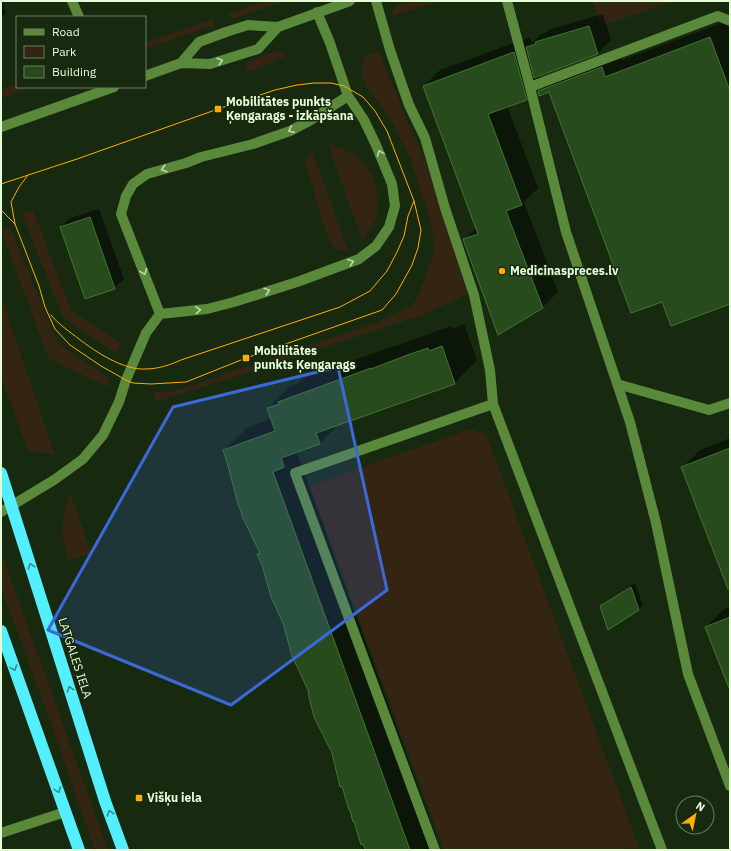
<svg xmlns="http://www.w3.org/2000/svg" width="731" height="851" font-family="'IBM Plex Sans',sans-serif">
  <rect width="100%" height="100%" fill="#172a10"/>
  <path fill="#342513" d="M264 1H286L231 19 229 14Z
    M410 1H438L393 16 392 10 398 5Z
    M592 1H675L601 26Z
    M213 19 215 25 145 49V43Z
    M278 50 287 56 248 72 245 63Z
    M379 52 404 114 424 158 468 294 420 316 157 402 155 399 154 392H172L376 323 413 305 422 286 434 255 432 227 411 160 391 119 366 86 361 71 366 55Z
    M17 84V87H31L4 97 1 90Z
    M328 144C357 152 375 167 377 198 378 207 378 218 373 225 370 230 366 235 362 240Z
    M312 150 348 251 333 248 325 229 305 162Z
    M33 210 71 311 121 343 117 354 63 317 22 214Z
    M10 227 57 342 110 379 108 387 49 359 1 230Z
    M1 297 55 455 28 451 1 377Z
    M471 429 486 434 640 850H444L310 486Z
    M70 493 92 554 68 560 62 534 64 512Z
    M1 551V552L108 850H95L49 718 1 588Z"/>
  <path fill="#0007" d="M1 1H2L6 13 1 18Z
    M603 14 611 40 597 54 540 75 542 83 526 99 507 106 538 188 524 202 558 292 542 308 465 239 477 227 424 86 440 70 530 37 532 43 541 34 547 32 550 29Z
    M727 21 730 28V303L662 300 549 91H539L556 74 619 50 622 60Z
    M99 209 124 279 114 288 61 227 70 218Z
    M464 324 477 360 455 383 340 423 320 443 300 450 297 453 441 850H363L358 832 332 753 284 623 224 450 247 428 272 418 268 408 291 385 299 383 302 379 337 366 394 346V347L434 332 451 326 452 329Z
    M730 438V591L683 467 700 450Z
    M635 583 643 605 639 610 601 606 606 602Z
    M730 607V689L706 627 723 610Z"/>
  <path fill="#274b1c" stroke="#3f772e" d="M589 26 598 54 534 78 526 47 536 44 535 42Z
    M710 37 730 91V304L671 326 662 302 631 313 549 92 539 96 538 91 602 67 605 77Z
    M514 52 527 100 488 114 522 205 506 211 543 308 498 335 463 239 478 234 423 86Z
    M90 217 115 289 85 299 60 227Z
    M442 346 455 384 316 433 320 444 281 458 284 467 273 472 410 850H365L363 844 361 845 354 821 353 822 350 810H349L342 786 340 787 332 753 314 717 308 693 309 692 292 656 283 623 271 597 262 565 257 554 260 553 242 516 241 511 238 504 227 462 223 450 275 431 267 408 279 404 278 402 371 368V369L410 354 428 348 429 351Z
    M730 448V589H728L681 467Z
    M631 587 639 610 608 630 600 606Z
    M730 617V688H729L705 627Z"/>
  <g fill="none" stroke-linecap="round" stroke-linejoin="round">
    <path stroke="#5a893b" stroke-width="10" d="M72 1 79 17
      M376 1 390 50 409 105 425 138 445 208 474 295 490 370 493 404 662 850
      M507 1 530 87 566 232 630 422 656 523 688 674 730 786
      M181 63 199 42 226 32 248 25 278 27 350 1
      M145 76 181 63 210 64 258 49 278 27
      M530 87 718 16 730 21
      M1 127 114 87
      M160 314 121 214 126 196 133 184 147 174 186 163 201 157 253 144 290 131 309 121 348 96
      M617 384 709 410 730 403
      M1 512 54 480 83 459 103 435 119 402 126 380 146 333 160 314 207 309 234 302 300 281 359 259 376 246 389 227 395 206 392 184 376 145 364 120 348 96 330 43 317 12
      M1 833 65 812
      M435 850 295 473 493 404"/>
    <path stroke="#54efff" stroke-width="12" d="M1 473 105 801 123 850
      M1 631 79 850"/>
    <path stroke="#ffad05" stroke-width="1" d="M1 184 77 159 218 109 275 90 297 85 314 83H331L344 86 363 97 375 111 387 131 414 201 421 230 418 248 412 265 396 294 382 310 246 358 186 382 151 384 133 383 126 380 101 366 70 345 55 329 45 307 39 286 15 224 1 210
      M15 224 11 202 19 187 28 175
      M51 315C58 324 70 332 79 339 96 352 123 370 145 369 158 369 170 365 181 360L340 307 370 291 387 271 397 252 404 236 408 216 414 201"/>
  </g>
  <defs><path id="oneway-chevron" d="M-2-3.5L2.5 0L-2 3.5" fill="none" stroke-width="1.6" stroke-linecap="round" stroke-linejoin="round"/></defs>
  <g stroke="#bbdcaa">
    <use href="#oneway-chevron" transform="translate(220 61) rotate(-17)"/>
    <use href="#oneway-chevron" transform="translate(291 130) rotate(156)"/>
    <use href="#oneway-chevron" transform="translate(380 153) rotate(-111)"/>
    <use href="#oneway-chevron" transform="translate(164 169) rotate(164)"/>
    <use href="#oneway-chevron" transform="translate(351 262) rotate(-20)"/>
    <use href="#oneway-chevron" transform="translate(144 272) rotate(68)"/>
    <use href="#oneway-chevron" transform="translate(267 291) rotate(-18)"/>
    <use href="#oneway-chevron" transform="translate(198 310) rotate(-5)"/>
  </g>
  <g stroke="#368c88">
    <use href="#oneway-chevron" transform="translate(31 566) rotate(-108)"/>
    <use href="#oneway-chevron" transform="translate(14 668) rotate(70)"/>
    <use href="#oneway-chevron" transform="translate(70 689) rotate(-108)"/>
    <use href="#oneway-chevron" transform="translate(58 790) rotate(70)"/>
    <use href="#oneway-chevron" transform="translate(110 813) rotate(-109)"/>
  </g>
  <path fill="#3b69d8" fill-opacity="0.2" stroke="#3b69d8" stroke-width="3" stroke-linejoin="round" d="M338 367 387 590 231 705 48 630 173 407Z"/>
  <g fill="#ffad05" stroke="#172a10" stroke-width="1.5">
    <rect x="214" y="105" width="8" height="8" rx="2"/>
    <circle cx="502" cy="271" r="4"/>
    <rect x="242" y="354" width="8" height="8" rx="2"/>
    <rect x="135" y="794" width="8" height="8" rx="2"/>
  </g>
  <g text-anchor="middle" stroke-width="3" stroke-linejoin="round" paint-order="stroke">
    <g font-size="12" font-weight="bold" fill="#e5ffd9" stroke="#172a10" text-anchor="start">
      <text x="226" y="106">Mobilitātes punkts<tspan x="226" dy="14">Ķengarags - izkāpšana</tspan></text>
      <text x="510" y="275">Medicinaspreces.lv</text>
      <text x="254" y="355">Mobilitātes<tspan x="254" dy="14">punkts Ķengarags</tspan></text>
      <text x="147" y="802">Višķu iela</text>
    </g>
    <g font-size="12" fill="#e5ffd9" stroke="#172a10">
      <text transform="translate(75 658) rotate(72)" y="4">LATGALES IELA</text>
    </g>
  </g>
  <rect width="731" height="851" fill="none" stroke="#e5ffd9" stroke-width="4"/>
  <rect x="16" y="16" width="130" height="72" fill="#172a10" stroke="#697f60"/>
  <rect x="24" y="29" width="20" height="6" fill="#5a893b" stroke="#697f60"/>
  <text x="52" y="36" font-size="12" fill="#e5ffd9">Road</text>
  <rect x="24" y="46" width="20" height="12" fill="#342513" stroke="#697f60"/>
  <text x="52" y="56" font-size="12" fill="#e5ffd9">Park</text>
  <rect x="24" y="66" width="20" height="12" fill="#274b1c" stroke="#697f60"/>
  <text x="52" y="76" font-size="12" fill="#e5ffd9">Building</text>
  <g transform="translate(695 815) rotate(33)"><circle r="19" fill="#172a10" stroke="#697f60"/>
  <path d="M0-3L7 15L0 10L-7 15Z" fill="#ffad05"/>
  <text y="-6" font-size="11" font-weight="bold" text-anchor="middle" fill="#e5ffd9">N</text>
  </g>
</svg>
